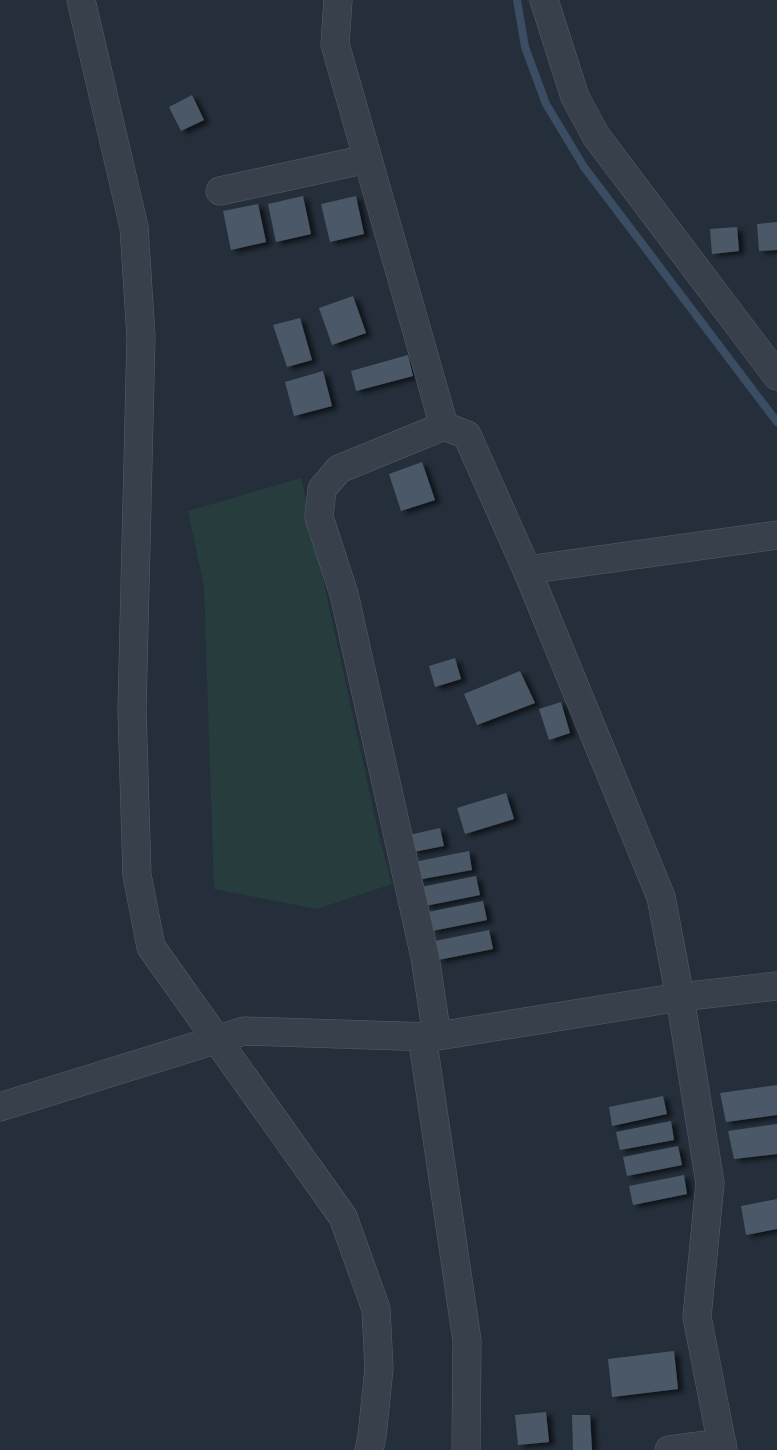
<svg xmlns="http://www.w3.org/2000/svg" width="777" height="1450" font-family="'Open Sans',sans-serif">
  <defs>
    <filter id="shadow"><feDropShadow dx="5.5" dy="3" stdDeviation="2.5" flood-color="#0009"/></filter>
  </defs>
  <rect width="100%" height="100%" fill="#242f3b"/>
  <path fill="#273c3d" d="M301 478 380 840 392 884 317 909 214 889 204 587 188 511Z"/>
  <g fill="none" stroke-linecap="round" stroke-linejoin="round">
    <path stroke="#3a4d63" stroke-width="8" d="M517 0 525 47 546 104 584 167 777 422"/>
  </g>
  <path fill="#4c5967" filter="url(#shadow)" d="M192 95 204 120 181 131 169 107Z
    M303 196 311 234 276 242 268 204Z
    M356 196 364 234 330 242 321 204Z
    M258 204 266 242 231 250 223 211Z
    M777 222V250L759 251 757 224Z
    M737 227 739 251 712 254 710 229Z
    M353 296 366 333 332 345 319 308Z
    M300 318 312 360 287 367 273 325Z
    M408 355 413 376 356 391 351 371Z
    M323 371 332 406 294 416 285 382Z
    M422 462 435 500 401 511 389 474Z
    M455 658 461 679 435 687 429 666Z
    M520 671 535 703 477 725 464 694Z
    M561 702 570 733 549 740 539 709Z
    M506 793 514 819 465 834 457 808Z
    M440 828 444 846 413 852 409 835Z
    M469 851 472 870 417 880 414 862Z
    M476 876 480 895 425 906 421 887Z
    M483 901 487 920 432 931 428 912Z
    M489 930 493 949 438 960 435 941Z
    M777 1085V1115L726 1122 720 1093Z
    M663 1096 667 1114 612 1126 609 1107Z
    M671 1121 674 1140 620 1150 616 1132Z
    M777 1124V1154L734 1159 728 1131Z
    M678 1146 682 1165 627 1176 623 1157Z
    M684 1175 687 1194 633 1205 629 1186Z
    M777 1199V1229L746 1235 741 1206Z
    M674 1351 678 1389 612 1397 608 1359Z
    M546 1412 549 1442 518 1445 515 1415Z
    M572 1415H590L592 1450H573Z"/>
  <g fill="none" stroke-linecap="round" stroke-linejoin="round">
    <g stroke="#565e69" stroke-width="29">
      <path id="street" d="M81 0 134 227 141 337 132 710 137 875 151 947 343 1217 376 1309 379 1368 372 1436 369 1450
        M338 0 335 44 444 426
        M544 0 575 97 596 136 777 376
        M220 191 367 159
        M527 570 777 535
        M422 1036 467 1341 466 1450
        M437 1036 425 957 344 594 319 517 322 489 339 469 444 426 467 435 527 570 661 897 680 997 710 1183 697 1317 723 1450
        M0 1107 244 1031 432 1037 680 997 777 986
        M669 1450 722 1443"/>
    </g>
    <use href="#street" stroke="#38404b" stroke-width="28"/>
  </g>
</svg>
